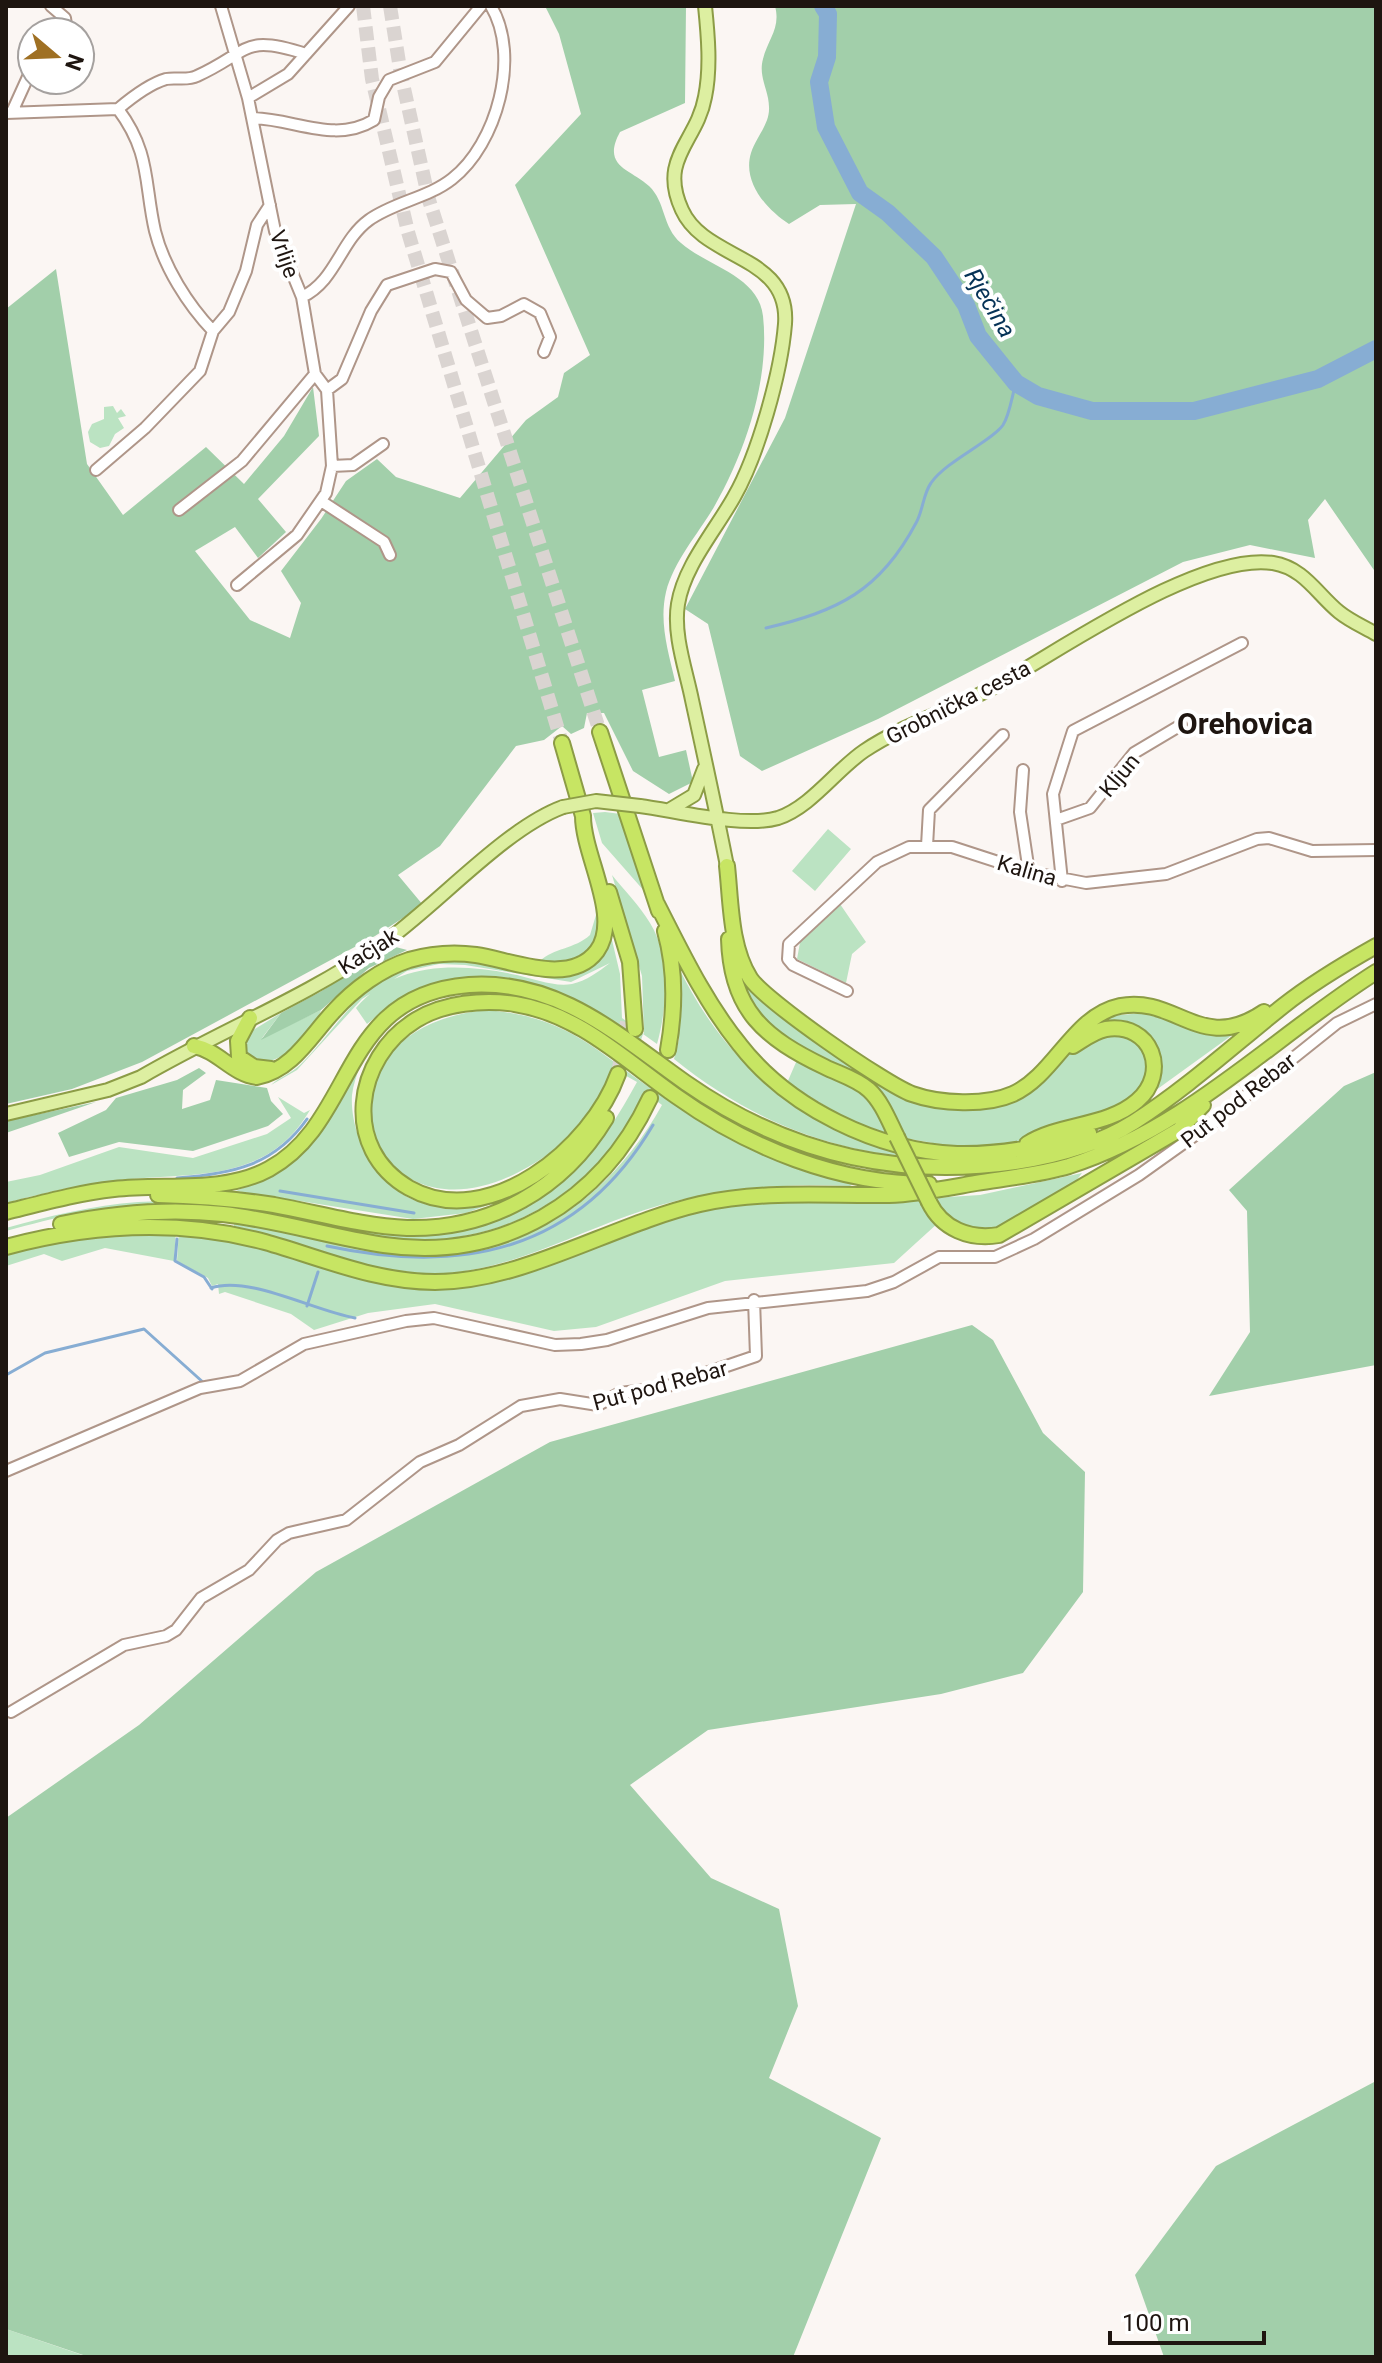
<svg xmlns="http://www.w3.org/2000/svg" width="1382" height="2363" font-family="Roboto,sans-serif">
  <rect width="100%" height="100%" fill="#fbf6f3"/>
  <path fill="#bbe3c2" d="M113 406 117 413 121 409 126 416 118 418 124 428 115 434 109 446 100 448 90 442 88 432 92 424 104 419V407Z
    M605 812 621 814 645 892 602 843 593 813Z
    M828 829 851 849 815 891 792 871Z
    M612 875C624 890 640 906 650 923 671 956 667 1009 657 1044L643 1034 641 1040C551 974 460 945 367 1024L356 1008C396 960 462 963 517 975 534 979 554 987 572 984 586 981 598 972 610 963L571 982 465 965 439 964 407 971 362 999 297 1070 271 1085C278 1078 292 1073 300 1065 339 1027 370 965 432 961 443 960 457 959 469 960 519 967 582 999 612 940L620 974 622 1018 644 1034 642 976Z
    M594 889C606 937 592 966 540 961 553 948 575 949 590 935L596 915Z
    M840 904 866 942 852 954 846 983 797 959 801 937Z
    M678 966C708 1029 754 1084 817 1117 848 1134 904 1145 940 1156L939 1159C839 1156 752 1122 674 1059L679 1039Z
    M737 971 771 1010 891 1088 993 1103 1075 1048 1111 1032 1143 1043 1152 1070 1133 1101 1018 1145 967 1149 904 1138 887 1104 774 1032 754 1007Z
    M321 1010C314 1033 284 1064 258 1062L244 1049 253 1030 281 1013 262 1038Z
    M485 1010C579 1017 601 1060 674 1103 726 1133 798 1158 854 1183L850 1186C774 1183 699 1189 627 1216 560 1240 497 1276 423 1274 358 1273 296 1241 234 1226V1222C288 1231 341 1248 396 1254 512 1267 607 1204 662 1105L646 1093C595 1192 508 1248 395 1239 351 1235 308 1220 264 1214 231 1209 195 1205 161 1205 108 1204 57 1217 6 1231V1228C50 1216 93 1205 138 1202 246 1196 357 1218 463 1229 555 1204 592 1164 637 1082L614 1069C596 1114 570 1143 528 1167 365 1261 293 1031 485 1010Z
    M1143 1013 1213 1034 1235 1033 1145 1098C1176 1033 1151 1035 1093 1025L1110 1016Z
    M797 1060 862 1093 892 1135 849 1120 787 1083Z
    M360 1065C357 1075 353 1085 352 1095 349 1143 388 1207 442 1205 467 1204 496 1194 521 1188L524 1192 466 1213 413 1219 236 1191 273 1175 293 1162Z
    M278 1097 304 1113 310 1110C267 1184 194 1172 120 1180 81 1184 44 1193 6 1203V1182L40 1175 119 1147 193 1158 267 1134 291 1118Z
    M1082 1173C1071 1189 1056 1197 1039 1207 1001 1230 960 1248 933 1198L980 1195Z
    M923 1199 938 1223 894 1263 725 1281 596 1327 554 1331 435 1304 368 1313 314 1330 291 1314 225 1292 219 1294 218 1284 212 1286 208 1278 177 1261 179 1230 195 1231 427 1288 690 1212 776 1200Z
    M176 1230 174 1261 105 1248 62 1261 44 1254 6 1266V1251L41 1241Z
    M6 2329 88 2357H6Z"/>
  <path fill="#a2cfaa" d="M545 6H686L685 103 620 132C601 167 631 169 649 186 666 202 662 227 681 243 707 266 759 276 763 316 770 380 745 453 714 507 698 534 674 561 666 592 659 622 668 651 675 681L642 690 659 757 686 750 693 782 669 794 633 771 604 713H587L584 728 571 734 562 726 544 740 516 746 440 846 398 875 423 905 375 936 142 1062 72 1089 6 1104V309L56 269 87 464 123 515 206 447 244 484 284 436 313 387 319 436 258 499 286 532 258 558 235 527 195 551 250 620 290 638 301 603 281 571 321 519 346 481 377 459 396 477 460 498 526 420 558 397 564 373 590 355 515 185 581 114 559 34Z
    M775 6H1376V573L1325 499 1308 520 1315 558 1250 545 1183 562 878 719 762 771 740 756 708 624 685 609 785 418 856 204 820 205 789 224C767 210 742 182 751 153 756 137 770 124 769 107 769 90 758 77 763 59 768 39 781 28 775 6Z
    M392 946 407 950 369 968 321 1010 261 1040 281 1013 320 992Z
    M199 1068 206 1073 183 1090 182 1109 210 1100 216 1080 267 1088 271 1101 283 1114 268 1126 193 1151 119 1142 69 1157 58 1133 106 1110 116 1098 177 1080Z
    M1376 1072V1365L1209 1396 1250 1332 1247 1211 1229 1190 1344 1086Z
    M96 1102 6 1133V1121Z
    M972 1325 993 1340 1043 1433 1085 1472 1083 1592 1023 1673 941 1694 708 1730 630 1785 711 1878 779 1909 798 2006 769 2078 881 2138 793 2357H89L6 2329V1818L139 1725 316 1572 550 1442Z
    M1376 2081V2357H1164L1135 2275 1216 2166Z"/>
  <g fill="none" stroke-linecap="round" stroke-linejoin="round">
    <path stroke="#87add3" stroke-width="3" d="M766 628C838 611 880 591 916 523 923 511 923 494 931 483 946 461 992 441 1003 425 1010 414 1012 395 1016 383
      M177 1178C231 1174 274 1166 307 1119
      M280 1191 414 1213
      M177 1239 175 1261 204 1277 212 1289
      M327 1246C462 1275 578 1252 653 1125
      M211 1288C249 1275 314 1311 355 1318
      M307 1306 318 1272
      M6 1375 45 1353 144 1329 205 1384"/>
    <path stroke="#87add3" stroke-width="18" d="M823 6 828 14 827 57 819 82 826 127 860 193 888 213 934 257 966 305 978 336 1016 383 1038 396 1092 411H1194L1318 379 1376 349"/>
    <path stroke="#dad4d1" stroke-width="14" stroke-dasharray="14 7" stroke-linecap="butt" d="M363 6 372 79 408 232 562 743
      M390 6 401 75 429 200 600 732
      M618 1074 627 1022"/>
    <g stroke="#af9689" stroke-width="14">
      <path id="minor" d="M51 6 65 18 67 32
        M221 6 248 98 275 231 302 297 315 374 327 390 332 466 326 493 297 535 237 585
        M248 98 288 74 349 6
        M118 109C151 153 144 183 155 231 164 267 188 305 213 331
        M118 109C131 98 149 84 166 79 176 77 187 81 197 76 250 52 242 33 306 54
        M12 112 32 68
        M6 113 118 109
        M252 118C295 119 335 144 374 120L379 97 389 80 435 62 481 6
        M302 297C336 281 340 241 369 220 394 202 428 198 452 179 497 144 521 56 491 6
        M327 390 342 379 371 311 387 285 435 269 451 272 466 300 487 318 501 316 524 304 540 313 550 337 544 352
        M332 466 353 465 383 444
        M96 470 145 428 200 371 213 331 229 312 246 271 257 225 270 205
        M321 501 384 542 390 555
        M179 510 242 461 315 374
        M1023 770 1020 812 1029 872
        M1056 820 1090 808 1134 753 1181 725
        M927 846 929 810 1003 735
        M1062 881 1053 794 1073 731 1242 643
        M847 991 793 965 788 959 789 944 877 862 909 847H952L1029 872 1086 883 1166 874 1257 839 1269 838 1312 851 1376 850
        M6 1471 200 1388 240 1381 304 1344 406 1321 434 1318 555 1345 581 1344 607 1340 708 1308 867 1291 894 1282 939 1257H995L1034 1239 1139 1175 1212 1123 1337 1023 1376 1004
        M11 1712 124 1645 166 1636 176 1630 201 1598 249 1570 277 1540 289 1533 346 1520 420 1462 459 1445 521 1406 560 1399 598 1405 620 1393 662 1388 756 1356 754 1300"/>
    </g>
    <g stroke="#8c9c46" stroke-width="16">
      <path id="major" d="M705 6C708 35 711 68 705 97 697 142 658 158 682 210 705 261 790 254 785 324 781 373 758 455 734 497 715 531 684 566 678 604 673 635 686 670 692 700 704 755 716 810 727 866
        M640 806C677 811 744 828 778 818 811 807 836 770 864 751 904 724 952 710 994 687 1060 651 1199 552 1273 563 1304 568 1317 594 1339 612 1350 621 1364 627 1376 634
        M669 810 694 795 704 769
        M6 1114 108 1090 141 1077C218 1032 304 998 378 947 434 909 503 829 563 807"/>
    </g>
    <g stroke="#8c9c46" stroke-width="18">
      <path id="highway" d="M600 732 659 911
        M562 743 583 816
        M727 866C731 902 730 946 750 978 764 1000 885 1084 912 1094 940 1104 986 1106 1013 1094 1055 1075 1073 1016 1120 1006 1176 995 1201 1055 1264 1012
        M609 892 630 962 635 1029
        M657 904C682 953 705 1002 740 1045 789 1108 878 1151 957 1154 1002 1155 1047 1146 1089 1133
        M665 931C676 970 675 1011 668 1050
        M729 939C731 1011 765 1038 825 1067 839 1074 857 1079 869 1090 882 1102 889 1121 897 1137
        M250 1018 238 1041 239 1057 254 1067 271 1069
        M194 1046C219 1051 232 1074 257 1077 293 1070 311 1035 334 1011 354 989 381 969 409 960 430 954 454 952 476 955 511 960 570 987 597 951 622 917 583 856 583 816
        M618 1074C592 1147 489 1233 409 1188 341 1149 354 1058 416 1020 443 1003 484 999 515 1004 579 1014 626 1061 676 1096 749 1148 838 1184 929 1184
        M1027 1144C1060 1123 1107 1127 1137 1101 1170 1073 1152 1022 1106 1029 1094 1031 1083 1040 1073 1046
        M158 1195C197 1196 235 1199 274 1205 318 1213 363 1226 407 1228 491 1230 563 1189 606 1118
        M929 1202C942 1229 970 1240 999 1235L1179 1130 1203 1105
        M6 1212C42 1203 77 1193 114 1189 164 1183 223 1194 269 1169 357 1121 338 995 469 985 558 979 618 1035 686 1083 785 1152 896 1179 1015 1162 1055 1156 1099 1144 1134 1122 1187 1088 1234 1045 1283 1006 1312 983 1344 964 1376 946
        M61 1224C114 1213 169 1208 223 1214 278 1220 330 1237 384 1245 501 1262 601 1203 650 1098
        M6 1247C92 1224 179 1219 265 1242 322 1258 375 1282 435 1282 523 1282 613 1224 700 1204 763 1190 825 1196 889 1195 918 1194 947 1188 976 1183 1007 1178 1038 1175 1069 1166 1188 1128 1273 1037 1376 972"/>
    </g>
    <use href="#minor" stroke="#fff" stroke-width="10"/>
    <use href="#major" stroke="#ddefa1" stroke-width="12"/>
    <use href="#highway" stroke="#c7e563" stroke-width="14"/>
    <g stroke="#8c9c46" stroke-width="16" stroke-linecap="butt">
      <path id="major-bridge" d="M563 807 596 801 640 806"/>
    </g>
    <g stroke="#8c9c46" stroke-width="18" stroke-linecap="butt">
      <path id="highway-bridge" d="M897 1137 929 1202"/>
    </g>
    <use href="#major-bridge" stroke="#ddefa1" stroke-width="12"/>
    <use href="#highway-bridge" stroke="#c7e563" stroke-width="14"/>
  </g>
  <g text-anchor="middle" stroke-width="8" stroke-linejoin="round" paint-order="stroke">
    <g font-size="22" fill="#1e1510" stroke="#fff">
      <text transform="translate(285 254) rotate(71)" y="8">Vrlije</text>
      <text transform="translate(958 702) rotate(-27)" y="8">Grobnička cesta</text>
      <text transform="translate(1119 775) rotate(-50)" y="8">Kljun</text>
      <text transform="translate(1027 870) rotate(16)" y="8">Kalina</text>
      <text transform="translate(368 951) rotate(-32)" y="8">Kačjak</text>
      <text transform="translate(1238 1100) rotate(-38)" y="8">Put pod Rebar</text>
      <text transform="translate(660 1385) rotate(-15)" y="8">Put pod Rebar</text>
    </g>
    <g font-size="24" font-style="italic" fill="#053256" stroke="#fff">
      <text transform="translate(990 303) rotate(59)" y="8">Rječina</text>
    </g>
    <g font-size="30" font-weight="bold" fill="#1e1510" stroke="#fff">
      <text x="1245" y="734">Orehovica</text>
    </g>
  </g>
  <rect width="1382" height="2363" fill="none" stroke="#1e1510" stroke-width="16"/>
  <g transform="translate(56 56) rotate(109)"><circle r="38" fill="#ffffff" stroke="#a5a19f" stroke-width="2"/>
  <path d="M0-6L14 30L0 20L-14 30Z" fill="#9f7023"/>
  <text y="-12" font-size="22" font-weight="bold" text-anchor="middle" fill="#1e1510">N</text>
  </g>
  <path d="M1110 2331v12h154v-12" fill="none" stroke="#1e1510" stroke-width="4"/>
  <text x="1122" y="2331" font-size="24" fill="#1e1510" stroke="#ffffff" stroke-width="6" paint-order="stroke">100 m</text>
</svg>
